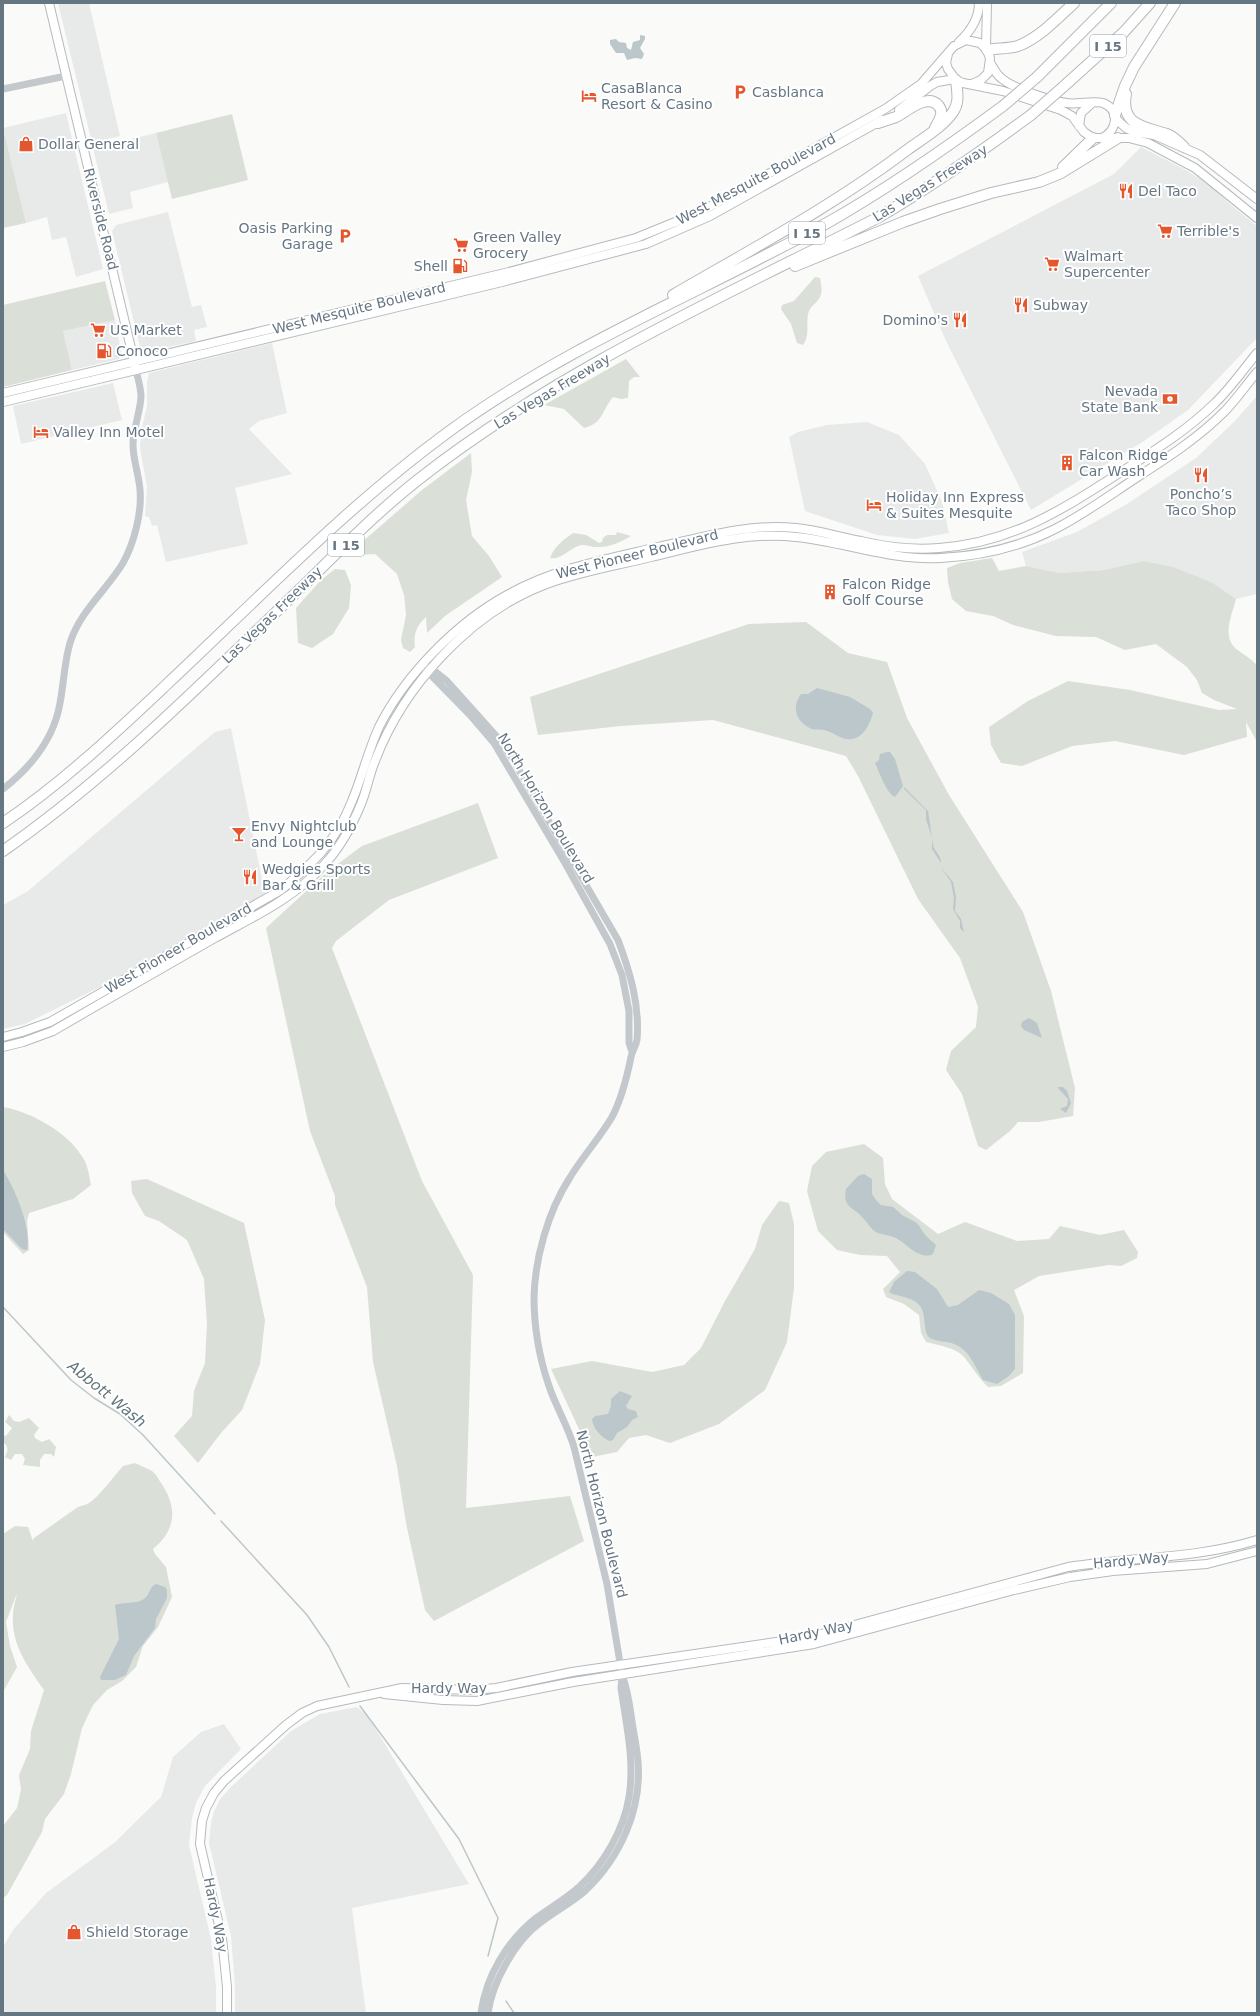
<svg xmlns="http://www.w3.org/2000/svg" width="1260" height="2016" font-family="'DejaVu Sans',sans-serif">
  <rect width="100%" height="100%" fill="#fafaf8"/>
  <path fill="#e8e9e9" d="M58 3H89L120 136 92 143Z
    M66 113 103 269 76 277 66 237 52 240 47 217 26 223 3 128Z
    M156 133 168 182 130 192 133 208 109 214 93 148Z
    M1141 147 1184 169 1210 185 1230 204 1257 226V338L1188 410 1144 441 1031 510 946 341 918 276 1114 174Z
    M168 212 192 307 201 305 207 327 194 330 196 341 146 352 140 347 112 231 116 225Z
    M115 320 122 357 119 359 72 370 63 331Z
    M272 343 287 413 259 421 249 429 292 474 235 488 248 544 166 562 157 525 152 526 149 517 145 516 147 487 140 448 141 432 147 406V382L149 373Z
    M113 383 122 420 21 444 13 406Z
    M1257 396V594L1236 599 1213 583 1143 561 1104 570 1060 573 1026 566 1022 552 1077 532 1127 504 1196 458 1234 422Z
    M867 422 899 435 925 464 942 502 949 533 915 539 877 535 805 511 789 437 798 432 827 425Z
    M231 728 265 894 116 979 25 1024 3 1029V905L28 891 215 732Z
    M357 1707 368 1716 469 1884 352 1908 366 2013H235V1987L231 1936 209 1843 211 1823 214 1811 221 1798 231 1787 291 1731 320 1714Z
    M224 1724 241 1749 205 1786 196 1803 192 1818 189 1845 211 1939 216 1987V2013H3V1947L13 1930 46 1893 114 1843 161 1797 173 1757 201 1732Z"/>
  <path fill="#dadfd7" d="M232 114 248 180 172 199 156 133Z
    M3 128 26 223 3 228Z
    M815 277 820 278C821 284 823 291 820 297 817 303 810 306 808 314 806 326 810 335 803 345L797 343 791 324 781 309 782 305 794 301Z
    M105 281 115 320 63 331 72 370 3 387V305Z
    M626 359 640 377H634L629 381 628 398 621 399 613 397C601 411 604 423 584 428L564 409 544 405Z
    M471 453 472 472 466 500 472 536 489 556 502 577 445 616 427 633 426 617C417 625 413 634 415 647L410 652 403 648 401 640 406 615 404 595 397 574 375 554 346 556 422 490Z
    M617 532 631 536C621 542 608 548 596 547 589 547 585 543 578 546 568 550 561 560 550 558 554 547 563 540 573 533L586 535 599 543 602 542 603 538 607 535H616Z
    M992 558 999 571 1026 566 1060 573 1104 570 1143 561 1173 567 1213 583 1236 599C1232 616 1220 638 1239 651 1246 656 1251 659 1257 665V740H1256L1246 722 1247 737 1184 755 1115 741 1072 746 1022 766 1001 763 991 745 989 727 1028 701 1068 681 1130 690 1219 710 1237 709 1214 700 1202 693 1197 680 1187 667 1156 644 1125 650 1096 637 1056 636 1013 625 993 616 966 611 952 599 948 582 947 568 960 563Z
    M335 569 345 570 351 585 349 608 333 634 312 648 298 643 296 608 321 580Z
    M806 622 848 653 887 662 907 718 949 795 1023 912 1051 991 1075 1088 1073 1116 1039 1122H1018L1010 1131 986 1150 978 1146 962 1094 946 1070 951 1051 976 1027 978 1007 960 958 918 899 858 776 846 756 713 720 621 726 538 735 530 697 749 624Z
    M478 803 498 858 389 900 336 941 332 948 422 1181 473 1275 466 1508 570 1496 584 1541 434 1621 425 1610 406 1523 397 1466 373 1362 367 1287 335 1205V1196L310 1131 266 928 327 872 362 846Z
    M3 1107C31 1112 68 1132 83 1158 88 1165 89 1176 91 1185L73 1199 29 1213 27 1221 29 1250 23 1254 3 1232Z
    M864 1144 883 1158 885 1184 892 1199 938 1234 965 1222 1017 1241 1049 1239 1060 1226 1100 1235 1124 1230 1138 1252 1137 1258 1121 1266 1109 1265 1039 1276 1014 1290 1024 1316 1023 1373 1001 1386 988 1387C977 1377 971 1364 962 1355 953 1347 937 1345 926 1342L921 1333 919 1315 904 1304 886 1297 883 1289 900 1272 887 1256 860 1255 837 1250 818 1231 807 1191 812 1166 826 1152Z
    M147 1179 244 1223 265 1320 260 1364 242 1410 221 1433 198 1463 174 1436 192 1416 194 1391 205 1363 207 1324 204 1279 187 1240 159 1221 145 1216 132 1193 131 1181Z
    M779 1201 789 1203 794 1224V1288L787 1342 765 1390 719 1424 670 1443 646 1435 629 1438 617 1452 592 1457 551 1369 592 1361 652 1372 684 1365 701 1348 725 1301 755 1249 762 1225Z
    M9 1415 14 1421 19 1422 29 1418 39 1428 34 1435 35 1438 42 1442 49 1439 56 1447 54 1457 51 1454H44L40 1460V1467L23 1465 25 1459 22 1454H15L11 1460 5 1457C8 1451 9 1446 3 1442V1435L6 1436 12 1428 5 1422Z
    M135 1463C140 1466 147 1468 152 1471 156 1474 159 1480 161 1483 178 1508 176 1530 153 1549L155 1554 166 1567 172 1597 158 1627 143 1646 136 1667 122 1681 107 1690 93 1705 82 1728 71 1774 64 1794 45 1819 42 1832 7 1895 3 1898V1826L17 1808 21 1790 19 1775 30 1749 31 1731 44 1690C27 1665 11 1645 13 1614 13 1607 16 1600 17 1593L6 1622 10 1646 17 1667 3 1692V1534L15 1526 28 1527 33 1541 34 1538 75 1509C80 1505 84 1506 89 1503 97 1499 116 1474 123 1466Z"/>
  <path fill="#bbc7cb" d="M640 35 645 36V39L640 48 644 54 642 59 635 58 627 60 624 53H616L610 44V40L616 39 619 42 626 43 627 48 631 50 633 42 640 40Z
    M817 688 850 697 870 709 873 713C869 726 862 741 847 739 842 739 830 731 824 730 820 729 816 730 812 729 796 722 791 708 801 694H808Z
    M887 752H890L895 759 903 786 895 797C886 793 879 771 875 763L879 760 880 754Z
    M904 787 928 811C930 822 931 834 933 845 935 853 941 854 941 863L932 849V838L926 819V810L904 789Z
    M940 866 953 882 956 897 955 911 961 919 964 932 960 928V921L953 909 954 898 951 882Z
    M1029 1018 1037 1023 1042 1038 1024 1030 1021 1026 1022 1022Z
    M1057 1087H1063L1067 1091 1071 1103 1066 1113 1060 1109 1067 1106 1068 1099Z
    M3 1170C15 1189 32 1228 27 1250L22 1249 3 1229Z
    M864 1174 872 1179V1194L876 1200 881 1205 893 1207 902 1215 917 1223 926 1236 936 1245 933 1254C920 1261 907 1244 896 1238 890 1235 884 1235 878 1233 871 1230 868 1223 863 1218 854 1207 842 1208 846 1189L858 1176Z
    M907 1271 915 1272 937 1289 948 1307 958 1305 979 1290 991 1293 1009 1304 1015 1315V1369L1009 1376 997 1384 983 1380C975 1367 970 1350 954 1344 947 1341 937 1342 930 1338 922 1332 927 1314 920 1306 914 1297 898 1297 889 1292L894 1282Z
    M620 1391 632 1396 626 1406 628 1409 636 1411 638 1417 632 1420 627 1427 617 1433 613 1440 610 1441C601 1438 593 1428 592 1419L595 1416 608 1414 611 1406V1399Z
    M156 1584 165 1587 167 1590V1598L156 1619 155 1628 134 1656 126 1675 115 1680H101L100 1677 119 1639 115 1605C124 1602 137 1604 144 1599 150 1595 149 1587 156 1584Z"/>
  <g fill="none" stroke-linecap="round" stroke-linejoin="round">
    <path stroke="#bbc7cb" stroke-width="1.5" d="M3 1307 71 1380 94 1398 120 1414 143 1435 215 1514
      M221 1521 307 1615 329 1647 349 1687
      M360 1706 459 1839 498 1918 488 1956
      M506 2001 514 2013"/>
    <g stroke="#b5babe" stroke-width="10">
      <path id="major" d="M49 3 135 365
        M959 42C971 31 979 19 979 3
        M986 48 987 3
        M948 54 946 63 948 69 956 80 963 83 1003 91 1061 110 1072 116 1084 132 1093 138H1129L1148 143 1195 168 1257 218
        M991 64C994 69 996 74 1001 78 1014 89 1049 100 1066 103 1078 105 1092 100 1103 103 1121 110 1117 131 1102 138
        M899 110 930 86 937 82 955 79
        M1116 119 1126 128 1135 132 1154 135 1200 155 1257 199
        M1079 126 1081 113 1092 103
        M3 393 509 272 636 238 700 212 885 109 921 84 954 46 966 40 980 43 987 50 990 58 988 73 981 80 972 84
        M3 402 502 282 646 244 710 216 882 120
        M3 1037 22 1032 50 1022 281 890C314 862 336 842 352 801 362 777 368 751 379 727 405 675 457 622 509 594 556 568 607 559 658 547 704 537 749 523 796 528 818 530 839 537 861 541 886 547 914 550 939 548 1011 543 1062 510 1121 472 1154 451 1186 431 1214 404 1230 389 1243 370 1257 353
        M3 1047 23 1042 53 1031C106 1000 159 970 213 939 251 918 293 899 323 866 339 849 352 826 361 804 367 790 369 775 375 761 403 687 469 614 544 585 578 572 615 566 651 557 698 546 747 531 796 537 845 542 891 561 941 558 980 556 1020 547 1055 529 1083 515 1110 495 1136 478 1167 458 1198 438 1224 412 1236 400 1246 385 1257 372
        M384 1694 443 1700 477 1701 573 1682 814 1644 1014 1590 1070 1577 1113 1571 1207 1564 1257 1551
        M227 2013V1987L222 1938 200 1844 202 1821 206 1808 214 1793 224 1781 286 1725 302 1713 317 1706 402 1688 474 1690 496 1688 572 1672 810 1637 1068 1567C1131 1557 1196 1559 1257 1540"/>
    </g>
    <g stroke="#b4b9bd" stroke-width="12">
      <path id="highway" d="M987 50C997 48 1008 49 1018 46 1039 38 1058 18 1074 3
        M1037 77 1111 3
        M1063 87 1124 32 1150 3
        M1126 94C1120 126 1145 127 1167 134 1173 136 1179 142 1184 147
        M1115 115 1125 86 1134 67 1175 3
        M878 123C884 121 890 119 896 117 906 112 927 93 938 105 945 113 939 120 935 128
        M1063 167 1093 138
        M795 266 903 222 940 209 991 193 1039 182 1061 173 1118 138
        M673 295C752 249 833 206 907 150 922 139 942 128 953 112 960 102 957 91 956 80
        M3 823C61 784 113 735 164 687 258 599 348 505 451 430 568 345 702 292 827 223 889 188 946 148 1003 106
        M3 851C113 774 206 679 302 587 340 550 377 512 419 479 558 370 722 297 879 217 932 186 982 151 1031 115"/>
    </g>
    <path stroke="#c3c8cc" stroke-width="7" d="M3 89 66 76
      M422 666 432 669 447 681 499 739 512 758 618 940C630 972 640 1005 637 1040 636 1046 632 1051 631 1057 627 1077 622 1098 612 1117 599 1139 582 1157 569 1179 548 1212 535 1258 534 1297 534 1327 539 1357 549 1386 556 1407 568 1426 574 1447L607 1584 622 1675C629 1692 630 1710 633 1728 635 1739 637 1750 638 1761 642 1810 620 1858 585 1891 571 1903 554 1912 540 1923 515 1941 492 1983 488 2013
      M424 668 470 715 494 743 565 863 610 944 622 975 629 1011V1043L632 1052
      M3 789C31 767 54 739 60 703 64 683 64 663 70 643 80 611 106 591 123 563 134 543 142 513 140 490 139 475 133 460 133 445 133 429 140 413 141 397 141 388 138 379 136 370
      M481 2013C486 1976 507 1941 536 1918 551 1907 567 1898 580 1886 604 1864 624 1829 629 1797 635 1761 626 1724 621 1688L622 1677"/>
    <use href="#major" stroke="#fff" stroke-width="8"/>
    <use href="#highway" stroke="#fff" stroke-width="10"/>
    <g stroke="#b4b9bd" stroke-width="12" stroke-linecap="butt">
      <path id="highway-bridge" d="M1003 106 1037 77
        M1031 115 1063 87"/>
    </g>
    <use href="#highway-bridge" stroke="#fff" stroke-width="10"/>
  </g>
  <defs>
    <g id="parking-bare" transform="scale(1.2)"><path d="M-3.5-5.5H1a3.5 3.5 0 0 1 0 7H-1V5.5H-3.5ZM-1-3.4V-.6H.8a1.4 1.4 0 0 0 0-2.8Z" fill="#e4572e" stroke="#fff" stroke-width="2.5" paint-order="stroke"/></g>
    <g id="hotel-bare" transform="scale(1.2)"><path d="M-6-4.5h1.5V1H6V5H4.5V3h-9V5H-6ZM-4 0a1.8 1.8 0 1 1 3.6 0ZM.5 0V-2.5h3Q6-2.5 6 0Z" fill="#e4572e" stroke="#fff" stroke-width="2.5" paint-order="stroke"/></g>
    <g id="shop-bare" transform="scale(1.2)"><path d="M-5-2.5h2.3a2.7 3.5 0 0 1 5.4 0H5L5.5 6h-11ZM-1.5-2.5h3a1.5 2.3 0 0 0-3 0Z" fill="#e4572e" stroke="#fff" stroke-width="2.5" paint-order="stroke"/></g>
    <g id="restaurant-bare" transform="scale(1.2)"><path d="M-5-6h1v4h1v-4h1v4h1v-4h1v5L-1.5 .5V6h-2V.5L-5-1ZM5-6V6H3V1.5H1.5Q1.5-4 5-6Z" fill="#e4572e" stroke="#fff" stroke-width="2.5" paint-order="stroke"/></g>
    <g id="supermarket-bare" transform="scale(1.2)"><path d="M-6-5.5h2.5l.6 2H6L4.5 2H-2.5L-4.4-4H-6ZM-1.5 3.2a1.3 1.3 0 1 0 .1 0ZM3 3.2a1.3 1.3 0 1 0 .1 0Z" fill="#e4572e" stroke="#fff" stroke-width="2.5" paint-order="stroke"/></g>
    <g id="fuel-bare" transform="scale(1.2)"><path d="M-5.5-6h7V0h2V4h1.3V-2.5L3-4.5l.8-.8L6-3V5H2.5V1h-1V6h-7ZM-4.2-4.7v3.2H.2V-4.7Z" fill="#e4572e" stroke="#fff" stroke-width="2.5" paint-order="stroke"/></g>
    <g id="bank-bare" transform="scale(1.2)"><path d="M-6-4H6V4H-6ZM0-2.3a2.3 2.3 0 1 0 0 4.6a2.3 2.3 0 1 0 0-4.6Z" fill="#e4572e" stroke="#fff" stroke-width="2.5" paint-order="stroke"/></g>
    <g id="building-bare" transform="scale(1.2)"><path d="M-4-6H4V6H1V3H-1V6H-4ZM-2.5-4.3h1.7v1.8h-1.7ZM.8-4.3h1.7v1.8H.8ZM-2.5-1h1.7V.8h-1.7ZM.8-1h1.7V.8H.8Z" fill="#e4572e" stroke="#fff" stroke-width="2.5" paint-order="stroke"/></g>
    <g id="bar-bare" transform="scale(1.2)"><path d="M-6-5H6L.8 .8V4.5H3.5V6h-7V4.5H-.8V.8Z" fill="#e4572e" stroke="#fff" stroke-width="2.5" paint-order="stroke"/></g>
  </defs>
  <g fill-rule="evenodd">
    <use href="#parking-bare" x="740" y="92"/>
    <use href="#hotel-bare" x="589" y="96"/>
    <use href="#shop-bare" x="26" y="144"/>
    <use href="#restaurant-bare" x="1126" y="191"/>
    <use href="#supermarket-bare" x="1165" y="231"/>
    <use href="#parking-bare" x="345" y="236"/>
    <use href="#supermarket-bare" x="461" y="245"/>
    <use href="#supermarket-bare" x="1052" y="264"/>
    <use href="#fuel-bare" x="460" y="266"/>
    <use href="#restaurant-bare" x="1021" y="305"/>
    <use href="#restaurant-bare" x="960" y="320"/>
    <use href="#supermarket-bare" x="98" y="330"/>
    <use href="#fuel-bare" x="104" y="351"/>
    <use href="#bank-bare" x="1170" y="399"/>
    <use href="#hotel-bare" x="41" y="432"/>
    <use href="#building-bare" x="1067" y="463"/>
    <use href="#restaurant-bare" x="1201" y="475"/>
    <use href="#hotel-bare" x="874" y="505"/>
    <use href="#building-bare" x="830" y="592"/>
    <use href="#bar-bare" x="239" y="834"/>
    <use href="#restaurant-bare" x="250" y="877"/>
    <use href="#shop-bare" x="74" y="1932"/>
  </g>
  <g text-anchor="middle" stroke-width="4" stroke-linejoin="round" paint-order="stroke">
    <g fill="#fff" stroke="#939fa8" stroke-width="1">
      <rect x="1090" y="35" width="36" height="22" rx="3"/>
      <rect x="789" y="222" width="36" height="22" rx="3"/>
      <rect x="328" y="534" width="36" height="22" rx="3"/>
    </g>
    <g font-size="13" font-weight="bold" fill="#657683">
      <text x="1108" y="51">I 15</text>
      <text x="807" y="238">I 15</text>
      <text x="346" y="550">I 15</text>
    </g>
    <g font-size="14" fill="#657683" stroke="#fff" text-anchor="start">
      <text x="601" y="93">CasaBlanca<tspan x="601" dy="16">Resort &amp; Casino</tspan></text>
      <text x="752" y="97">Casblanca</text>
      <text x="38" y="149">Dollar General</text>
      <text x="1138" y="196">Del Taco</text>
      <text x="333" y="233" text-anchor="end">Oasis Parking<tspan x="333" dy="16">Garage</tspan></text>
      <text x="1177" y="236">Terrible's</text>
      <text x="473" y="242">Green Valley<tspan x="473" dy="16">Grocery</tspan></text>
      <text x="1064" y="261">Walmart<tspan x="1064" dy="16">Supercenter</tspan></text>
      <text x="448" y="271" text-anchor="end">Shell</text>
      <text x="1033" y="310">Subway</text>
      <text x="948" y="325" text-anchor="end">Domino's</text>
      <text x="110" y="335">US Market</text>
      <text x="116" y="356">Conoco</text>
      <text x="1158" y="396" text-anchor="end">Nevada<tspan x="1158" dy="16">State Bank</tspan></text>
      <text x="53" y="437">Valley Inn Motel</text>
      <text x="1079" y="460">Falcon Ridge<tspan x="1079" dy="16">Car Wash</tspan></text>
      <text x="1201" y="499" text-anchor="middle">Poncho’s<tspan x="1201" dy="16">Taco Shop</tspan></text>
      <text x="886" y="502">Holiday Inn Express<tspan x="886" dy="16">&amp; Suites Mesquite</tspan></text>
      <text x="842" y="589">Falcon Ridge<tspan x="842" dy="16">Golf Course</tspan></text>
      <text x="251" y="831">Envy Nightclub<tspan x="251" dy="16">and Lounge</tspan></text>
      <text x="262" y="874">Wedgies Sports<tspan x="262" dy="16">Bar &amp; Grill</tspan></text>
      <text x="86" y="1937">Shield Storage</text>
    </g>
    <g font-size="14" fill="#657683" stroke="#fff">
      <text transform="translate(756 179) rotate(-28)" y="5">West Mesquite Boulevard</text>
      <text transform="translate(930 183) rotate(-32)" y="5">Las Vegas Freeway</text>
      <text transform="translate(101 219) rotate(76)" y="5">Riverside Road</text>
      <text transform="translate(359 308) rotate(-14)" y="5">West Mesquite Boulevard</text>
      <text transform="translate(552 391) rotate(-31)" y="5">Las Vegas Freeway</text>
      <text transform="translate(637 554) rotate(-14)" y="5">West Pioneer Boulevard</text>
      <text transform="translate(272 615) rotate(-44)" y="5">Las Vegas Freeway</text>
      <text transform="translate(546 808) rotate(59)" y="5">North Horizon Boulevard</text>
      <text transform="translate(178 948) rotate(-30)" y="5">West Pioneer Boulevard</text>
      <text transform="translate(602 1514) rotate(76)" y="5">North Horizon Boulevard</text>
      <text transform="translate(1131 1560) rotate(-5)" y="5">Hardy Way</text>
      <text transform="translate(816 1632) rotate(-12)" y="5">Hardy Way</text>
      <text x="449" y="1693">Hardy Way</text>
      <text transform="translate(216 1915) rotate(79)" y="5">Hardy Way</text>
    </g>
    <g font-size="15" font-style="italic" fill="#60757c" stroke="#fff">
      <text transform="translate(107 1394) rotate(39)" y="5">Abbott Wash</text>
    </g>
  </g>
  <rect width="1260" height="2016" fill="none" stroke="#657683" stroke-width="8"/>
</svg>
